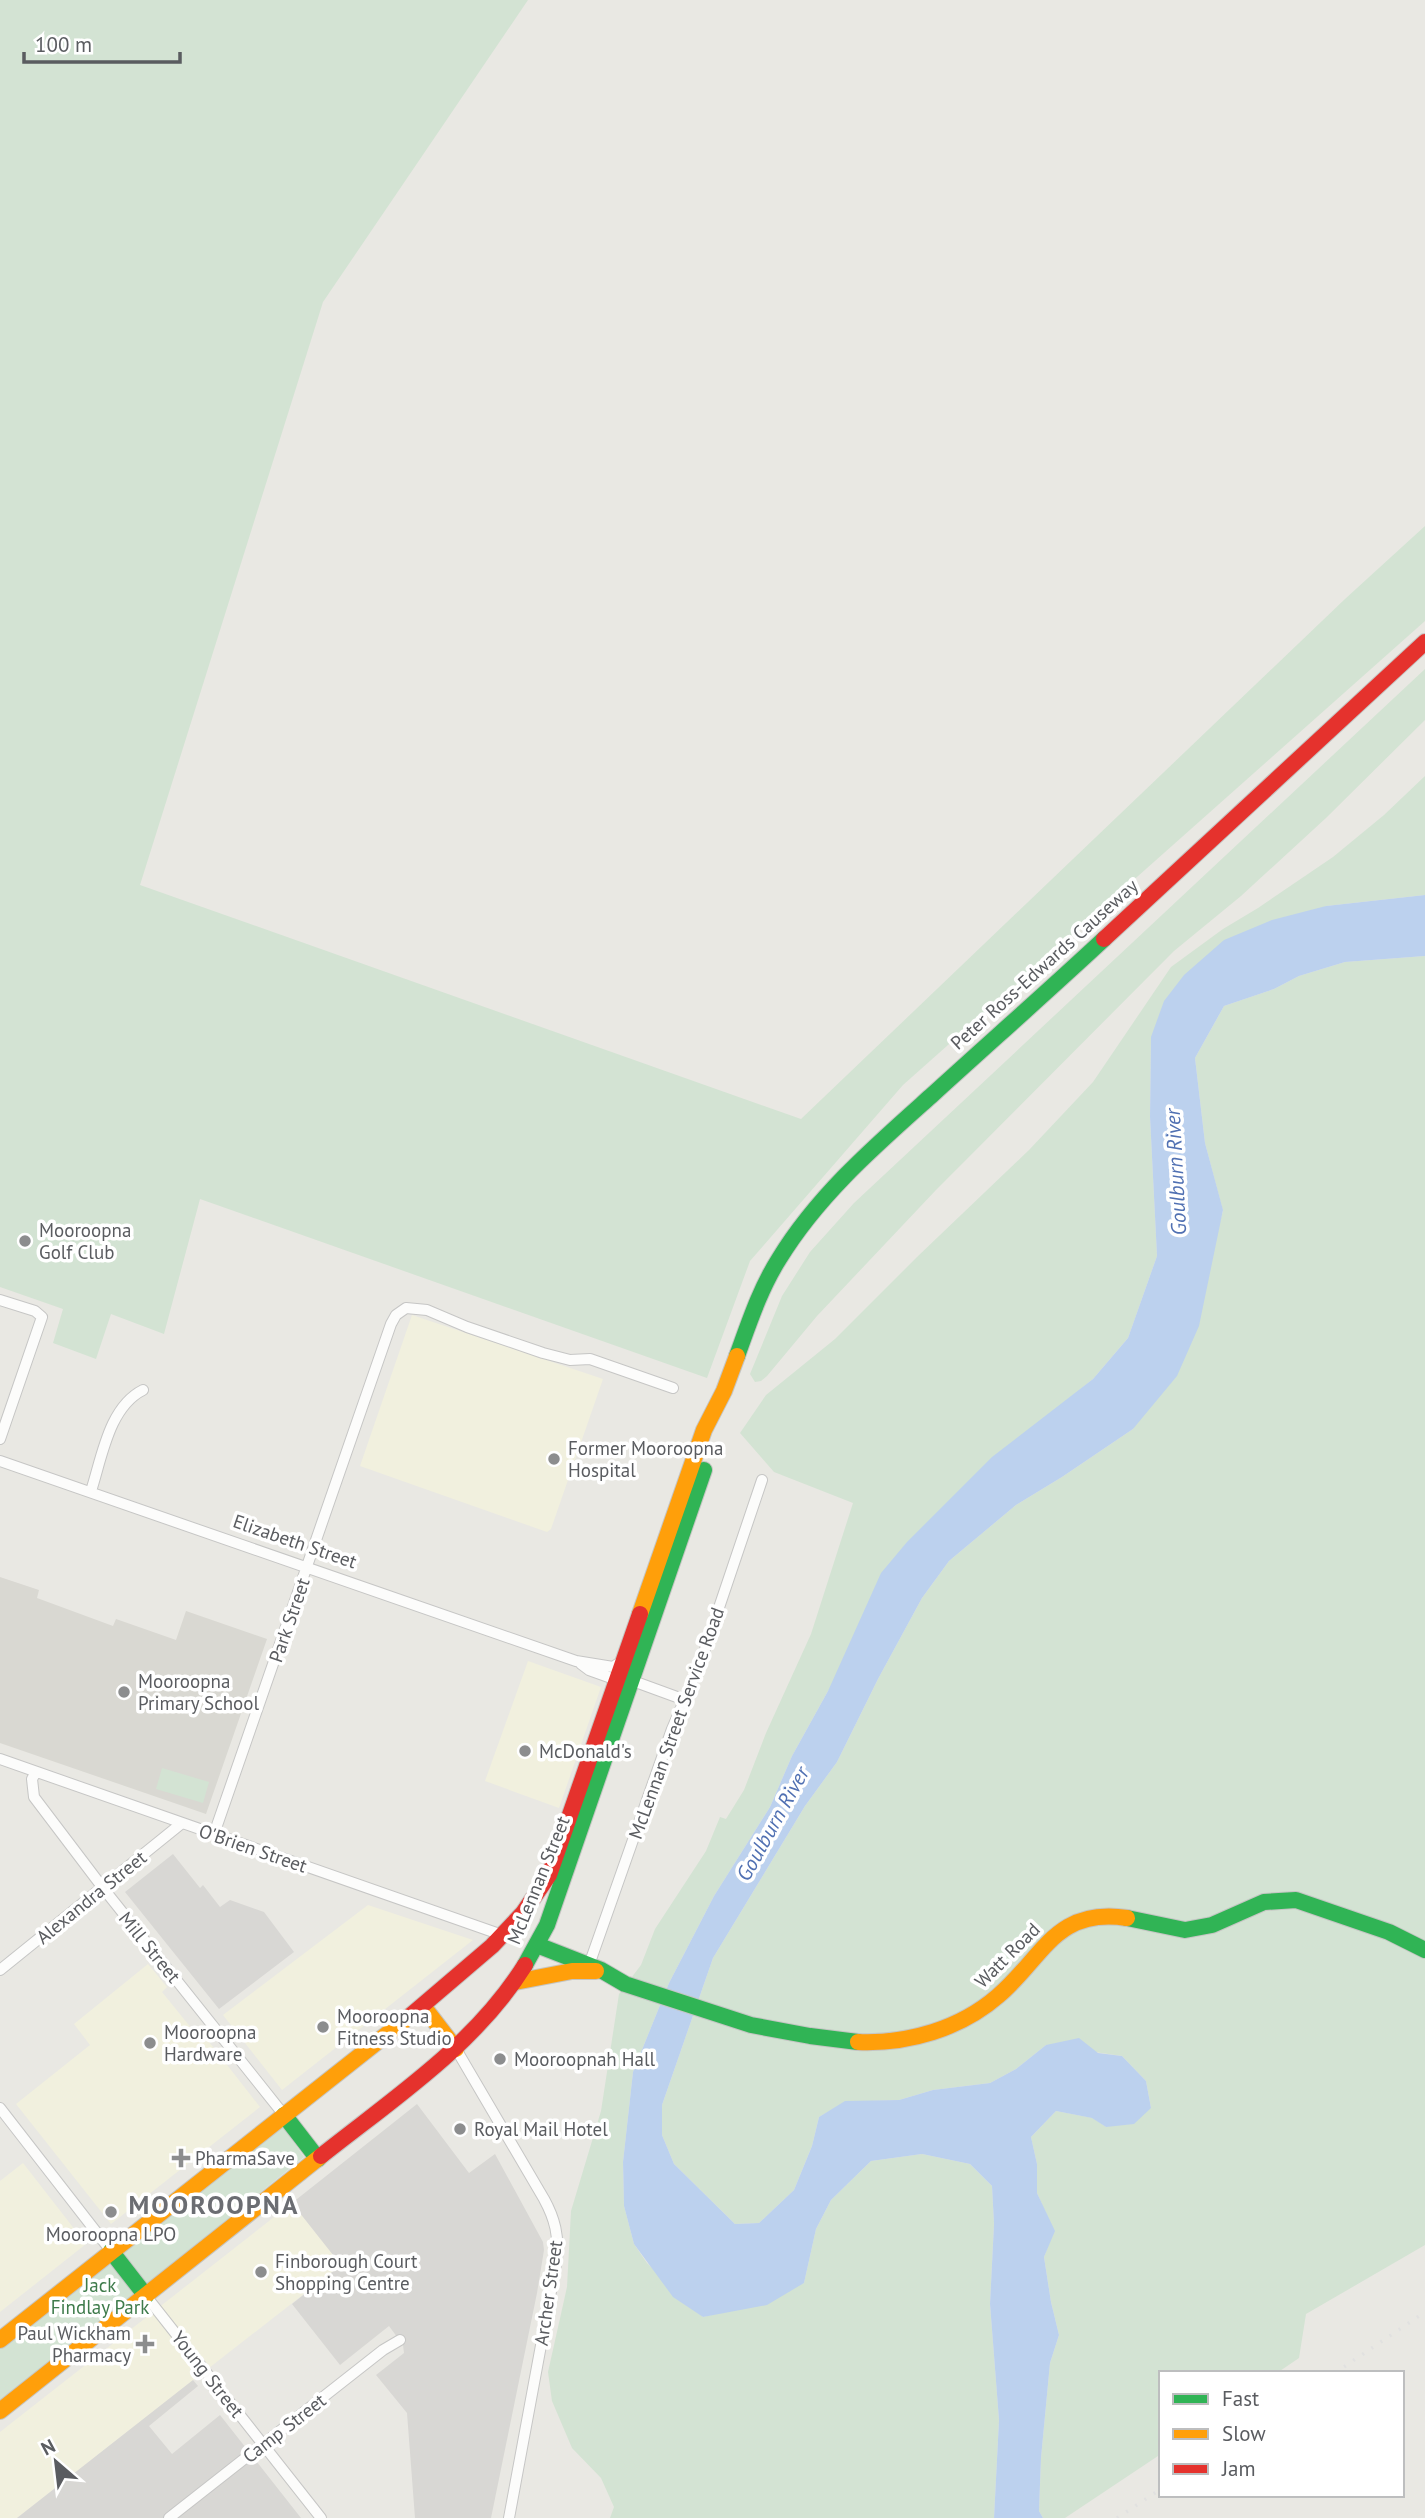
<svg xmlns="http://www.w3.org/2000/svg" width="1425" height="2518" font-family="'PT Sans',sans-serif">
  <rect width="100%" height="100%" fill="#e9e8e3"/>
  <path fill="#f1f0de" d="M412 1315 603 1379 551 1529 547 1532 360 1466Z
    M528 1661 601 1687 559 1808 485 1781Z
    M368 1905 473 1940 282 2090 223 2015Z
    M148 1964 167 1987 162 1992 192 2029H199L260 2107 111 2224 16 2104 90 2045 74 2024Z
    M23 2163 86 2244 0 2312V2181Z
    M292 2203 341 2265 17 2518H0V2432Z"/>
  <path fill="#d8d7d4" d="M173 1854 200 1888 203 1885 220 1907 230 1900 264 1912 294 1952 219 2009 125 1892Z
    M417 2104 469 2173 495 2154 543 2242 544 2250 537 2293 491 2518H415L407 2413 376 2375 404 2353 403 2345 389 2326 340 2365 292 2304 341 2265 292 2203Z
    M193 2380 198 2386 149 2426 172 2454 220 2415 301 2518H17Z"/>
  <path fill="#d9d8d2" d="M0 1577 39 1590 37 1598 113 1626 116 1619 176 1640 186 1611 267 1639 206 1814 0 1743Z"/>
  <path fill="#d3e3d3" d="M0 0H528L323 302 140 885 801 1119 1345 599 1425 526V621L903 1085 750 1261 707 1378 200 1199 164 1334 111 1314 96 1359 53 1343 63 1309 0 1287Z
    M1425 669V720L1326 818 1241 896 1174 951 936 1190 817 1316 767 1376 761 1381 755 1382 750 1374 782 1296 810 1252 854 1203Z
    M1425 776V895L1326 906 1151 1038 1150 1117 1157 1256 1128 1338 1093 1379 1056 1409 828 1691 792 1756 770 1807 714 1896 669 1983 633 2072 623 2162 624 2206 634 2244 647 2263 703 2317 728 2311 804 2283 816 2229 831 2200 871 2161 922 2154 970 2164 992 2186 994 2224 990 2304 999 2420 994 2518H610L614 2507 601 2478 572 2448 552 2401 548 2372 567 2287 571 2211 601 2111 619 1994 641 1965 655 1929 706 1851 720 1817 726 1819 744 1790 766 1733 811 1634 853 1503 774 1472 740 1433 766 1395 835 1339 917 1257 1029 1150 1093 1082 1171 967 1223 929 1258 908 1333 857 1384 815Z
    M1425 956V2245L1306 2314 1299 2358 1277 2373H1161V2454L1065 2518H1043L1039 2511 1041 2458 1050 2363 1059 2335 1051 2302 1044 2257 1054 2231 1037 2193V2164L1031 2137 1056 2111 1093 2118 1106 2127 1151 2108 1146 2081 1122 2056 1046 2045 1016 2069 990 2083 933 2090 899 2100 845 2102 819 2117 812 2146 794 2190 759 2223 735 2224 674 2164 662 2135V2105L713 1958 805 1806 837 1762 878 1679 922 1598 949 1561 1016 1505 1062 1477 1133 1429 1217 1232 1223 1211 1205 1143 1195 1058 1224 1006 1274 989 1299 976 1345 962Z
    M162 1768 209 1782 203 1803 156 1789Z
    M283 2127 304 2157 145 2286 122 2254Z
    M111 2260 137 2295 0 2400V2348Z"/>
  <path fill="#bcd1ee" d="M1425 895V956L1345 962 1299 976 1274 989 1224 1006 1195 1058 1205 1143 1223 1210 1199 1326 1177 1376 1133 1429 1062 1477 1016 1505 949 1561 922 1598 878 1679 837 1762 805 1806 713 1958 662 2105V2135L674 2164 735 2224 759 2223 794 2190 812 2146 819 2117 845 2101 899 2100 933 2090 990 2083 1016 2069 1046 2045 1079 2038 1098 2053 1122 2056 1146 2081 1151 2108 1134 2124 1106 2127 1092 2118 1056 2111 1031 2137 1037 2164V2193L1055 2231 1044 2257 1051 2302 1059 2335 1050 2363 1041 2458 1039 2511 1043 2518H994L999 2420 990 2304 994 2224 992 2186 970 2164 922 2154 871 2161 831 2200 816 2229 804 2283 767 2305 703 2317 673 2297 634 2244 624 2206 623 2162 633 2072 669 1983 714 1896 770 1807 792 1756 828 1691 881 1573 907 1542 992 1457 1093 1379 1128 1338 1157 1256 1150 1117 1151 1037 1164 1001 1184 975 1224 940 1272 920 1326 906Z"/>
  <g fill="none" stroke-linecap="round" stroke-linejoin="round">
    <g stroke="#c6c6c5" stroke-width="12">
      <path id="street" d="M0 1300 35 1311 42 1317 0 1439
        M0 1461 576 1661 613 1667 622 1661
        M91 1491C102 1457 109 1407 143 1390
        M581 1664 589 1670 617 1680
        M633 1681 685 1700
        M0 1759 505 1936
        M36 1772 32 1779 34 1797 103 1888 284 2115
        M214 1834 391 1324 396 1315 406 1308 427 1310 467 1327 543 1353 570 1360 590 1359 673 1388
        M589 1965 672 1729 701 1661 762 1480
        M0 1970 182 1823
        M456 2049 544 2199C555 2219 559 2236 557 2259L509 2518
        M0 2108 111 2251
        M146 2296 321 2518
        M169 2518 383 2350 400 2340"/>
    </g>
    <g stroke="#c5c5c3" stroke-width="18">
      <path id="fast" d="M737 1356C749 1323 760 1289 779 1259 818 1195 875 1146 931 1096 988 1044 1047 992 1104 939
        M1127 1918 1185 1930 1212 1925 1264 1902 1296 1900 1389 1932 1425 1950
        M537 1945 601 1970 625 1984 751 2025 810 2036 858 2042
        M525 1965 547 1925 704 1470
        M284 2115 318 2159
        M111 2251 146 2296"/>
    </g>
    <g stroke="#c5c5c3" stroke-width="18">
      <path id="slow" d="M640 1614 704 1430 724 1391 737 1356
        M515 1982 572 1971H596
        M423 2006 456 2049
        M858 2042C908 2044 960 2029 998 1996 1043 1958 1055 1907 1127 1918
        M0 2340 410 2016
        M0 2411 321 2156"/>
    </g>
    <g stroke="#c5c5c3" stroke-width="18">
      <path id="jam" d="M1104 939 1425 642
        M410 2016 492 1946 523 1913 549 1875 640 1614
        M321 2156C394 2098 475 2045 525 1965"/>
    </g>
    <use href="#street" stroke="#fcfcfb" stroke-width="10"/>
    <use href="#fast" stroke="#30b455" stroke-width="16"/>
    <use href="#slow" stroke="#ff9f0a" stroke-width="16"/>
    <use href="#jam" stroke="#e5322d" stroke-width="16"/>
    <path stroke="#e1e1e0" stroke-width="3.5" stroke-dasharray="2 9" stroke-linecap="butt" d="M1335 2373 1425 2312
      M1117 2518 1161 2489"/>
  </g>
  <g fill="#8c8d8e" stroke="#fff" stroke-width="2.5">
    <circle cx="25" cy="1241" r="7"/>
    <circle cx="554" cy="1459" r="7"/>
    <circle cx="124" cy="1692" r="7"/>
    <circle cx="525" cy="1751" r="7"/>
    <circle cx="323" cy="2027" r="7"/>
    <circle cx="150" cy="2043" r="7"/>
    <circle cx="500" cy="2059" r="7"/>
    <circle cx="460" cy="2129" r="7"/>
    <path d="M177.5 2147.5h7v7h7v7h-7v7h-7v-7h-7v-7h7z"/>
    <circle cx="111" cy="2212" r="7"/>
    <circle cx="261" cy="2272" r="7"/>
    <path d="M141.5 2333.5h7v7h7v7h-7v7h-7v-7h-7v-7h7z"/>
  </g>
  <g text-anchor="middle" stroke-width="7" stroke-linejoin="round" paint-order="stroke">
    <g font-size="19" fill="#5a5c60" stroke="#fff">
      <text transform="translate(1044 964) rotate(-42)" y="7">Peter Ross-Edwards Causeway</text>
      <text transform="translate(295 1541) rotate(19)" y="7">Elizabeth Street</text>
      <text transform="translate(289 1620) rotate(-71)" y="7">Park Street</text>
      <text transform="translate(676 1723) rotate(-70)" y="7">McLennan Street Service Road</text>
      <text transform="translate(253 1848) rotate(19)" y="7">O'Brien Street</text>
      <text transform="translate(538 1880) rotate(-68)" y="7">McLennan Street</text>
      <text transform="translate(91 1897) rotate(-39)" y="7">Alexandra Street</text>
      <text transform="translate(150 1947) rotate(51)" y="7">Mill Street</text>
      <text transform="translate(1007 1955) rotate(-45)" y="7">Watt Road</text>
      <text transform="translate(548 2293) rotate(-82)" y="7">Archer Street</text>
      <text transform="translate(208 2374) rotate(52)" y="7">Young Street</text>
      <text transform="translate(284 2428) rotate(-38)" y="7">Camp Street</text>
    </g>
    <g font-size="19" fill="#5a5c60" stroke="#fff" text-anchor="start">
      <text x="39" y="1237">Mooroopna<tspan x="39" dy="22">Golf Club</tspan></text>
      <text x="568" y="1455">Former Mooroopna<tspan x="568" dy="22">Hospital</tspan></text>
      <text x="138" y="1688">Mooroopna<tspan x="138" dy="22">Primary School</tspan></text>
      <text x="539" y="1758">McDonald's</text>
      <text x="337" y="2023">Mooroopna<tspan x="337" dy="22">Fitness Studio</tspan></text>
      <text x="164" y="2039">Mooroopna<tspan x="164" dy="22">Hardware</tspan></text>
      <text x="514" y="2066">Mooroopnah Hall</text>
      <text x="474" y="2136">Royal Mail Hotel</text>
      <text x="195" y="2165">PharmaSave</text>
      <text x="111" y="2241" text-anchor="middle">Mooroopna LPO</text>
      <text x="275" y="2268">Finborough Court<tspan x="275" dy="22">Shopping Centre</tspan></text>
      <text x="131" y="2340" text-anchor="end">Paul Wickham<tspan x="131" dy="22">Pharmacy</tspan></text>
    </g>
    <g font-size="19" fill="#3e7b4b" stroke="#fff">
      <text x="100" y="2292">Jack<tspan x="100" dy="22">Findlay Park</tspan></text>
    </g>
    <g font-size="21" font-style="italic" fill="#5070b2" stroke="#fff">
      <text transform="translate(1176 1172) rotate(-93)" y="7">Goulburn River</text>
      <text transform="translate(773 1824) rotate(-61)" y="7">Goulburn River</text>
    </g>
    <g font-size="26" font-weight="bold" letter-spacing="2" fill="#6b6d72" stroke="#fff">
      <text x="214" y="2214">MOOROOPNA</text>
    </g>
  </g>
  <rect x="1159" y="2371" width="245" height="126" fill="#ffffff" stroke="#bdbebf" stroke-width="2"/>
  <rect x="1173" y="2394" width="35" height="10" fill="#30b455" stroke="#bdbebf" stroke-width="2"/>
  <text x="1222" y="2406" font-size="21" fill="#5a5c60">Fast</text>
  <rect x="1173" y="2429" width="35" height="10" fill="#ff9f0a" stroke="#bdbebf" stroke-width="2"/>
  <text x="1222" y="2441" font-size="21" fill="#5a5c60">Slow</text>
  <rect x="1173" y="2464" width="35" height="10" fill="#e5322d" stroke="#bdbebf" stroke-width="2"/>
  <text x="1222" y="2476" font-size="21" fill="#5a5c60">Jam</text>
  <g transform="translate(56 2462) rotate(332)" stroke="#ffffff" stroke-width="5" paint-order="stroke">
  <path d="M0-5L12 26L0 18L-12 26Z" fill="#5a5c60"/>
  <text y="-10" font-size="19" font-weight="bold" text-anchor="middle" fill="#5a5c60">N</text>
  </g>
  <path d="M24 52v10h156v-10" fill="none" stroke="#5a5c60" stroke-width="3.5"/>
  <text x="35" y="52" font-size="21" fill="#5a5c60" stroke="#ffffff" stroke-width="5" paint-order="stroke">100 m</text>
</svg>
